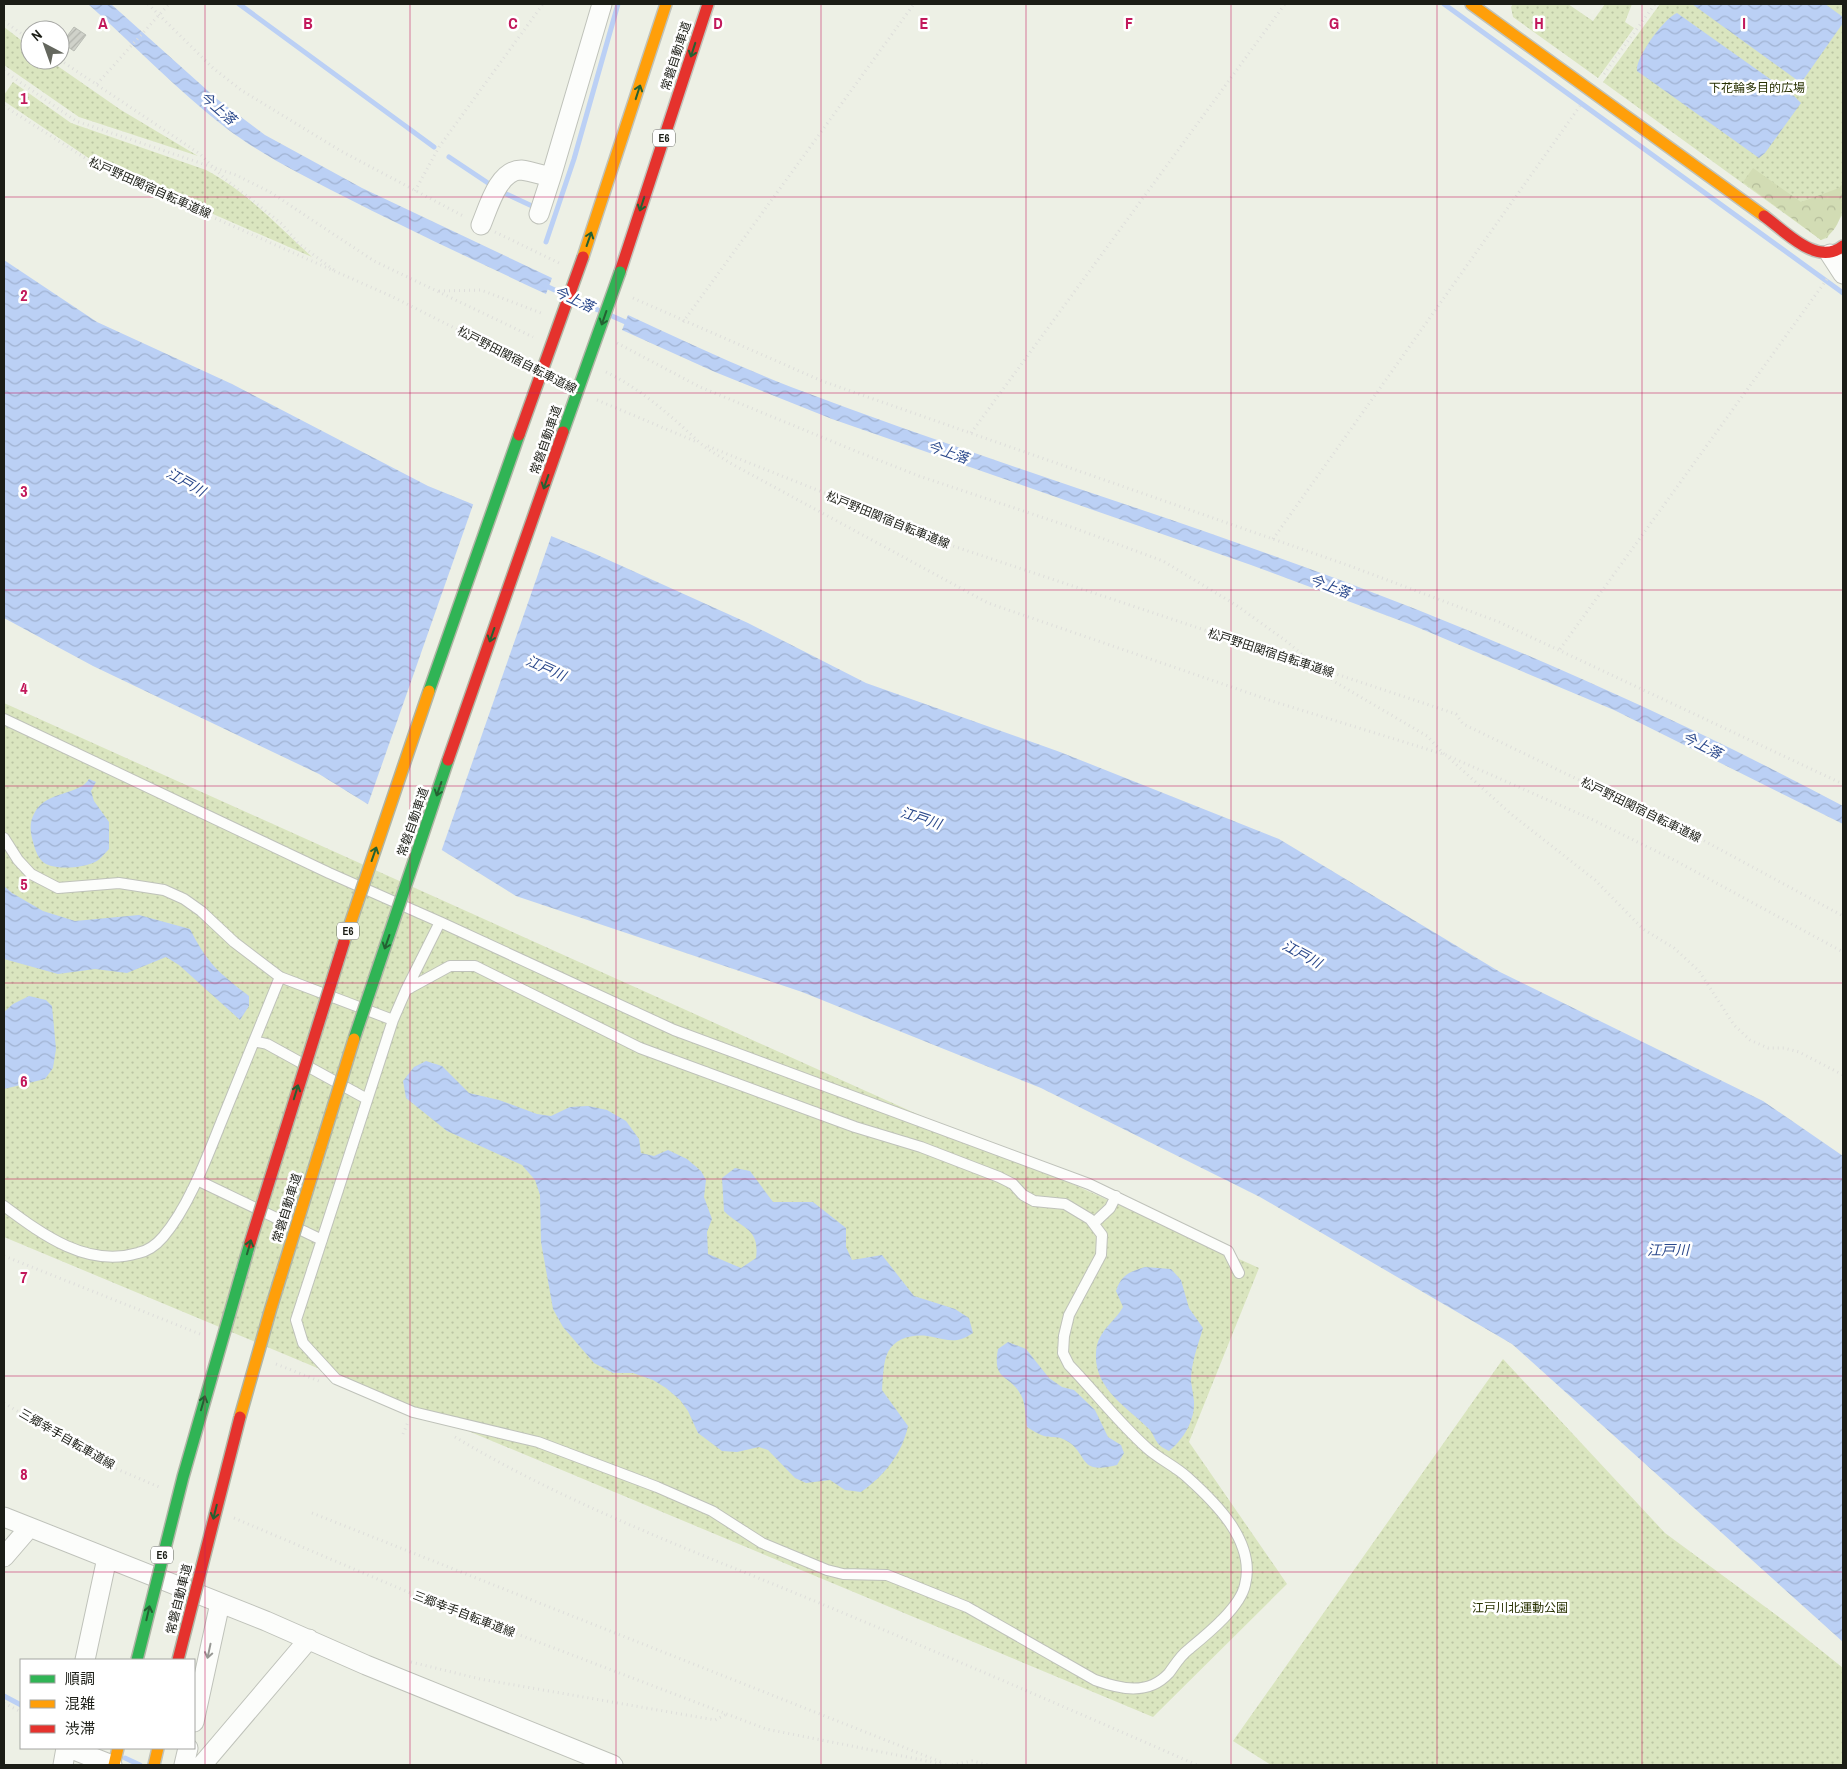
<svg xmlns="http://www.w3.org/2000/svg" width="1847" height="1769" font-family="'Archivo Narrow','Noto Sans JP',sans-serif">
  <defs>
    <pattern id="grass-dots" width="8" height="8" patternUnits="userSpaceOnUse" patternTransform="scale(1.25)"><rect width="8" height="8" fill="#dae5bf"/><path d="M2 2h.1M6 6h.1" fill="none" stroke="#bac4a3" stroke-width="1.8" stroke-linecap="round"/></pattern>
    <pattern id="forest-crowns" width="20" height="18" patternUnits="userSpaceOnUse" patternTransform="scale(1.25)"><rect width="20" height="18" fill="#d2dcb4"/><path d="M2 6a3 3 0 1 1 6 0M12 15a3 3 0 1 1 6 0" fill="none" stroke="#b4bc9a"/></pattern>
    <pattern id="water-waves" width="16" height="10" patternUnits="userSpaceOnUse" patternTransform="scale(1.25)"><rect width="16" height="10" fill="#bbd0f5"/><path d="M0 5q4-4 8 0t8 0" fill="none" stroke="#a0b2d1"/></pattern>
    <pattern id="building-hatch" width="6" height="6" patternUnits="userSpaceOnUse" patternTransform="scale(1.25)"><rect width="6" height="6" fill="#d0d2ca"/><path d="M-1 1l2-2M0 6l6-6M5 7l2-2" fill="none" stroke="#b2b4ad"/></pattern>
  </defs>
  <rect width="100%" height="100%" fill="#edf0e5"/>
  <path fill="url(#grass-dots)" d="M1513 4H1568L1593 21 1605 4H1632L1625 22 1634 28 1598 78 1513 17 1511 7Z
    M1660 4H1843V214L1827 238 1821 240 1603 82Z
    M4 27 30 47V60H49L121 110 198 156 79 117 4 65Z
    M13 82 71 123 206 170C247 192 278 226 312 257L96 163 4 101V95Z
    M4 703 1259 1268 1189 1442 1287 1584 1153 1717 4 1237Z
    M1503 1359 1665 1533 1787 1623 1843 1668V1765H1271L1233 1741Z"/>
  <path fill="url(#forest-crowns)" d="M1753 168 1801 202 1839 188 1843 183C1843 204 1844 229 1821 240L1743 182Z"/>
  <path fill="url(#water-waves)" d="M88 4H111L217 99 265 135 362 188 552 278 546 294C478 262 409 230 341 195 302 175 262 155 226 128 179 92 133 44 88 4Z
    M1692 4H1825L1843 17V23L1801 83Z
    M1677 13 1794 96 1801 103 1765 153 1759 158 1637 71C1635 58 1664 18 1677 13Z
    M4 260 97 322 232 384 428 486 593 553 748 623 866 683 1060 752 1279 839 1500 972 1763 1101 1843 1156V1642L1512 1344 1260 1197 1041 1088 802 992 516 896 319 774 93 666 4 618Z
    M628 315C682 340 735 365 791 387 998 466 1212 528 1418 610 1563 668 1706 733 1843 806V824L1614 710 1412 625 1251 565 832 419 715 372 622 330Z
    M89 779 96 782 91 791 94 801 109 822V849C105 853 100 860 95 862 83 868 59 870 46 864 38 860 35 849 33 842 30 831 29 822 35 812 46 791 80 795 89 779Z
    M4 886 12 893 43 911 75 921 139 915 190 929C207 963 219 973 249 996V1006L240 1020 179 965 166 957 127 973 95 969 58 974 4 959Z
    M29 996 46 1000 52 1006 56 1049 53 1068 45 1079 4 1089V1012L13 1004Z
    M426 1061 442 1066 469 1093 499 1100 537 1114 551 1116 570 1107 588 1106 607 1110 626 1121 639 1139 641 1153 654 1156 668 1150 687 1159 701 1171 706 1180 704 1197 712 1219 707 1232 708 1254 741 1268 756 1258C760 1228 742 1229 724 1211L722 1178 735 1168 750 1171 773 1202H813L846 1228V1247L852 1260 882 1255 914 1296 955 1309 969 1318 973 1333C958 1343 950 1341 933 1337 918 1333 896 1336 888 1352 883 1362 883 1378 882 1390L908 1426C902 1454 884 1476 861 1492L845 1490 830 1480 806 1483 795 1478 768 1450 759 1447 737 1452 722 1451 698 1433 688 1411 680 1400 666 1388 653 1380 633 1373H613L594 1363 563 1327 553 1309 541 1242 540 1195 535 1180 522 1165 447 1131 406 1098 403 1081 414 1067Z
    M1145 1267 1171 1269 1181 1280 1189 1308 1203 1328C1198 1345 1191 1363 1191 1381 1192 1388 1193 1394 1194 1401 1195 1420 1184 1439 1169 1451 1165 1449 1159 1446 1157 1442 1154 1438 1153 1433 1149 1429 1125 1405 1089 1386 1097 1345 1101 1329 1116 1320 1123 1307L1116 1291C1121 1275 1129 1272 1145 1267Z
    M1008 1342 1026 1349 1049 1378 1062 1387 1074 1390 1095 1410 1108 1437 1121 1445 1124 1453 1117 1465C1075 1476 1090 1451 1063 1439 1057 1436 1050 1438 1044 1436 1038 1434 1032 1430 1027 1427 1025 1417 1026 1404 1021 1395 1009 1373 992 1382 998 1349Z"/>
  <path fill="#edf0e5" d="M474 502 552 534 441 852 367 807Z"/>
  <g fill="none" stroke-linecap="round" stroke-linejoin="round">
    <path stroke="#bbd0f5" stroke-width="5" d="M239 4 434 147
      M1444 4 1843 293
      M449 157 491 185
      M504 193 532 206
      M546 242 574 159 618 4
      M544 285 561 293
      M576 300 598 310
      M612 316 630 324
      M4 1696 21 1705
      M125 1758 140 1765"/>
  </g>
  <path fill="url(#building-hatch)" stroke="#b9bcb4" d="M74 27 86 35 74 51 62 43Z"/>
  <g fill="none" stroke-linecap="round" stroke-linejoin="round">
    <g stroke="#bfc2ba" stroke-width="12">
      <path id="lane" d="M4 719 329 873 440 922 406 990
        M4 838 18 860 31 874 58 888 119 883 164 890 184 899 201 911 234 942 280 977 393 1020
        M440 922 674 1030 1089 1184 1228 1251 1239 1273
        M450 966H475L640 1048 855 1127 921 1147 999 1177 1013 1184 1023 1195 1034 1201 1065 1204 1090 1219 1102 1235 1101 1255 1069 1315 1064 1336 1063 1353 1069 1365C1095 1392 1119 1423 1147 1448 1159 1459 1175 1466 1187 1477 1216 1503 1256 1542 1245 1585 1240 1608 1206 1635 1188 1650 1180 1656 1175 1665 1169 1673 1148 1696 1120 1689 1095 1680L967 1607 887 1575 843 1574 827 1570 762 1543 712 1511 657 1487 538 1442 413 1412 336 1379 303 1343 296 1320 393 1020 406 990Z
        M254 1041 267 1044 367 1099
        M197 1180 322 1240
        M4 1206C43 1235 87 1268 138 1253 148 1251 157 1244 163 1237 188 1208 206 1160 220 1125 240 1076 260 1026 280 977
        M1094 1223 1110 1208 1116 1196"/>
    </g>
    <g stroke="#bfc2ba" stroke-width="21">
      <path id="street" d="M539 214 551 177
        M481 225C488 209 498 170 521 170 530 171 542 175 551 177L602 4
        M1830 254 1843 274
        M4 1517 266 1621 366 1665 613 1765
        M4 1557 29 1528
        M85 1660 107 1558
        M194 1722 220 1603
        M69 1748 112 1765
        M63 1765 66 1748
        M184 1765 188 1748
        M202 1765 309 1639"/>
    </g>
    <g stroke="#bfc2ba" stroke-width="14">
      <path id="slow" d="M1471 4 1764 216
        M583 257 666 4
        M114 1765 118 1748
        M154 1765 158 1748"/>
    </g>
    <g stroke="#bfc2ba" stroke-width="14">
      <path id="jam" d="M1764 216C1785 231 1817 267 1843 246
        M620 272 708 4"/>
    </g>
    <path stroke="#dededb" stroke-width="3" stroke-dasharray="1 4" stroke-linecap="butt" d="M148 4 213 68 241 90 341 151 465 217
      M4 21 30 40
      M60 60 200 154 224 178 282 224 298 243 334 270
      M4 71 76 121 236 175 270 192 374 261 533 337
      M1604 74 1655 4
      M97 84 169 4
      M4 106 99 167 391 296 522 362
      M415 191 439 147 543 4
      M495 232 559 263
      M439 291 481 290 541 313
      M633 298 822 381 1350 566 1499 622 1843 784
      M683 322 914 4
      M617 343 700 387 853 450 919 476 1074 528 1163 561 1236 605 1286 641 1335 682 1427 736 1444 754
      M606 372C641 389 670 415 698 441 707 450 720 456 730 463L988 603 1275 702 1446 755 1589 818 1676 861 1843 952
      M597 400 697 442
      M971 433 1285 4
      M708 446C779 476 853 502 923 536L1456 714 1463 724 1697 837 1843 916
      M1273 539 1580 106
      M1560 649 1827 279
      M1449 758 1511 814 1595 880 1643 929 1674 948 1699 971 1734 1025 1750 1040 1768 1048H1784L1799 1052 1843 1075
      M4 1256 200 1334
      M276 1364 319 1381
      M4 1403 105 1464 159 1487
      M403 1434 408 1422
      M455 1437C563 1502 683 1547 800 1595 933 1650 1065 1707 1197 1765
      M312 1513 941 1762
      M234 1518 415 1595 766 1729 947 1765
      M411 1662 480 1679 715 1720 727 1714
      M4 1703 21 1712
      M952 1765 972 1761 989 1765"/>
    <use href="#lane" stroke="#fcfdfb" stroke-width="10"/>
    <use href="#street" stroke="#fcfdfb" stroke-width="19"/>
    <use href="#slow" stroke="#ff9f0a" stroke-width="11"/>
    <use href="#jam" stroke="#e5322d" stroke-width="11"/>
    <g stroke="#b0b5a6" stroke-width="14" stroke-linecap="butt">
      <path id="fast-bridge" d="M563 432 620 272
        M429 691 519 435
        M354 1039 448 760
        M137 1660 183 1477 250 1243"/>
    </g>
    <g stroke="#b0b5a6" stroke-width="14" stroke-linecap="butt">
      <path id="slow-bridge" d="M344 942 429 691
        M240 1417 271 1308 354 1039"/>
    </g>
    <g stroke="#b0b5a6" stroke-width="14" stroke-linecap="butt">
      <path id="jam-bridge" d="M519 435 583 257
        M448 760 563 432
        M250 1243 344 942
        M178 1660 240 1417"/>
    </g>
    <use href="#fast-bridge" stroke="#30b455" stroke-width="11"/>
    <use href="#slow-bridge" stroke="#ff9f0a" stroke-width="11"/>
    <use href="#jam-bridge" stroke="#e5322d" stroke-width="11"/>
  </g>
  <defs><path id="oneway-shaft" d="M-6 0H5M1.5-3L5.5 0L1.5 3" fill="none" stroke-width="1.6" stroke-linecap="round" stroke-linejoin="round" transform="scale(1.25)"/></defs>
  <g stroke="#246132">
    <use href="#oneway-shaft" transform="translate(693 50) rotate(108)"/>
    <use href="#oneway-shaft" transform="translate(638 92) rotate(-72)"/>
    <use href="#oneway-shaft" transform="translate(642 204) rotate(108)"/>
    <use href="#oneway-shaft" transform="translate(589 239) rotate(-71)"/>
    <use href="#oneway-shaft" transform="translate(604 318) rotate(109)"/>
    <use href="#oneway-shaft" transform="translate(546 482) rotate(109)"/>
    <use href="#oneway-shaft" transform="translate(492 635) rotate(109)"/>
    <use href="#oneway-shaft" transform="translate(439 789) rotate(109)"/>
    <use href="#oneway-shaft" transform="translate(374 854) rotate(-71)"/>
    <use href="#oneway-shaft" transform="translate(387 942) rotate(109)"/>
    <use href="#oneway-shaft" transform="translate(296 1092) rotate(-73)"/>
    <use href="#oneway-shaft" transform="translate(249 1247) rotate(-74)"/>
    <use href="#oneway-shaft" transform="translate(203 1403) rotate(-74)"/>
    <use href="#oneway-shaft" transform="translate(215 1512) rotate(104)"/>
    <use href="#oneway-shaft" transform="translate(148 1613) rotate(-77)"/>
  </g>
  <use stroke="#979894" href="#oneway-shaft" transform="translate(209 1651) rotate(102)"/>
  <path fill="none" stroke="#c2185b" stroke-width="1" stroke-opacity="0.55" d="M205 4V1765M410 4V1765M616 4V1765M821 4V1765M1026 4V1765M1231 4V1765M1437 4V1765M1642 4V1765M4 197H1843M4 393H1843M4 590H1843M4 786H1843M4 983H1843M4 1179H1843M4 1376H1843M4 1572H1843"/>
  <g text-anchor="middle" stroke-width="5" stroke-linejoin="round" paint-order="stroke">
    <g fill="#fff" stroke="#5f615c" stroke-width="1">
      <rect x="653" y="129.5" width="22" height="17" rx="4"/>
      <rect x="337" y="922.5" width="22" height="17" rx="4"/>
      <rect x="151" y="1546.5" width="22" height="17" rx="4"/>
    </g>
    <g font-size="11" font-weight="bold" fill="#1b1d16">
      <text x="664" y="142">E6</text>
      <text x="348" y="935">E6</text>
      <text x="162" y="1559">E6</text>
    </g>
    <g font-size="12" fill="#1b1d16" stroke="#fff">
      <text transform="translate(676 56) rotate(-72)" y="4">常磐自動車道</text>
      <text transform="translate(150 188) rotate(24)" y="4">松戸野田関宿自転車道線</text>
      <text transform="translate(517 360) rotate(27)" y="4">松戸野田関宿自転車道線</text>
      <text transform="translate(546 440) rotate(-71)" y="4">常磐自動車道</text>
      <text transform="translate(888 520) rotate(22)" y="4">松戸野田関宿自転車道線</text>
      <text transform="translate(1271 653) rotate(18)" y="4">松戸野田関宿自転車道線</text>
      <text transform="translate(1641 810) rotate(26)" y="4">松戸野田関宿自転車道線</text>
      <text transform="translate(413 822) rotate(-71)" y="4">常磐自動車道</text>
      <text transform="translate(287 1208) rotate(-73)" y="4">常磐自動車道</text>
      <text transform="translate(67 1439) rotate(30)" y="4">三郷幸手自転車道線</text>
      <text transform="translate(179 1599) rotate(-76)" y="4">常磐自動車道</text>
      <text transform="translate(464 1614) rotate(21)" y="4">三郷幸手自転車道線</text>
    </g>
    <g font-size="12" fill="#273000" stroke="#fff">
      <text x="1757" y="92">下花輪多目的広場</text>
      <text x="1520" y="1612">江戸川北運動公園</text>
    </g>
    <g font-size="14" font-style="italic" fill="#2a488b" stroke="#fff">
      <text transform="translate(218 108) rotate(41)" y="5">今上落</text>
      <text transform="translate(574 299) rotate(25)" y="5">今上落</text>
      <text transform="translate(948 452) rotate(19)" y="5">今上落</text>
      <text transform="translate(186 482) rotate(30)" y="5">江戸川</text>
      <text transform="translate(1330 586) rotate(21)" y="5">今上落</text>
      <text transform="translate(546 668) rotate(24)" y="5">江戸川</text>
      <text transform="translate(1702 745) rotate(27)" y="5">今上落</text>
      <text transform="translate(921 818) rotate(18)" y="5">江戸川</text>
      <text transform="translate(1302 954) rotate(29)" y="5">江戸川</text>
      <text x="1668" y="1255">江戸川</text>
    </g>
  </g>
  <g font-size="16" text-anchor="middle" font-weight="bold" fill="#c2185b" stroke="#fff" stroke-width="5" stroke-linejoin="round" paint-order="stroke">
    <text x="103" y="29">A</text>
    <text x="308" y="29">B</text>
    <text x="513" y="29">C</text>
    <text x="718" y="29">D</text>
    <text x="924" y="29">E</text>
    <text x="1129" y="29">F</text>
    <text x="1334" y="29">G</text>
    <text x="1539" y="29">H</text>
    <text x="1744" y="29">I</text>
    <text x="24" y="104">1</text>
    <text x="24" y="301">2</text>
    <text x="24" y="497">3</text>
    <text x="24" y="694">4</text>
    <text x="24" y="890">5</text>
    <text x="24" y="1087">6</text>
    <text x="24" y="1283">7</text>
    <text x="24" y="1480">8</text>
  </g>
  <rect width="1847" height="1769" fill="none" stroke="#1b1d16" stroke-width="10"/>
  <rect x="20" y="1659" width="175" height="90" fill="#ffffff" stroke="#a4a5a2"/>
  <rect x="30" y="1675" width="25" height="8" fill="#30b455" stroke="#a4a5a2"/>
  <text x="65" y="1684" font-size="15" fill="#1b1d16">順調</text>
  <rect x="30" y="1700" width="25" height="8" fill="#ff9f0a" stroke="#a4a5a2"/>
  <text x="65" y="1709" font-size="15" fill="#1b1d16">混雑</text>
  <rect x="30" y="1725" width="25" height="8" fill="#e5322d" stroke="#a4a5a2"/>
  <text x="65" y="1734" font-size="15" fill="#1b1d16">渋滞</text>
  <g transform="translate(45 45) rotate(319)"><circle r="24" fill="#ffffff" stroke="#a4a5a2"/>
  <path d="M0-4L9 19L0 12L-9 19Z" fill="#64675e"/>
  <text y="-8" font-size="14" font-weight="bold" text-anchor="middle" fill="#1b1d16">N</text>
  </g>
</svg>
